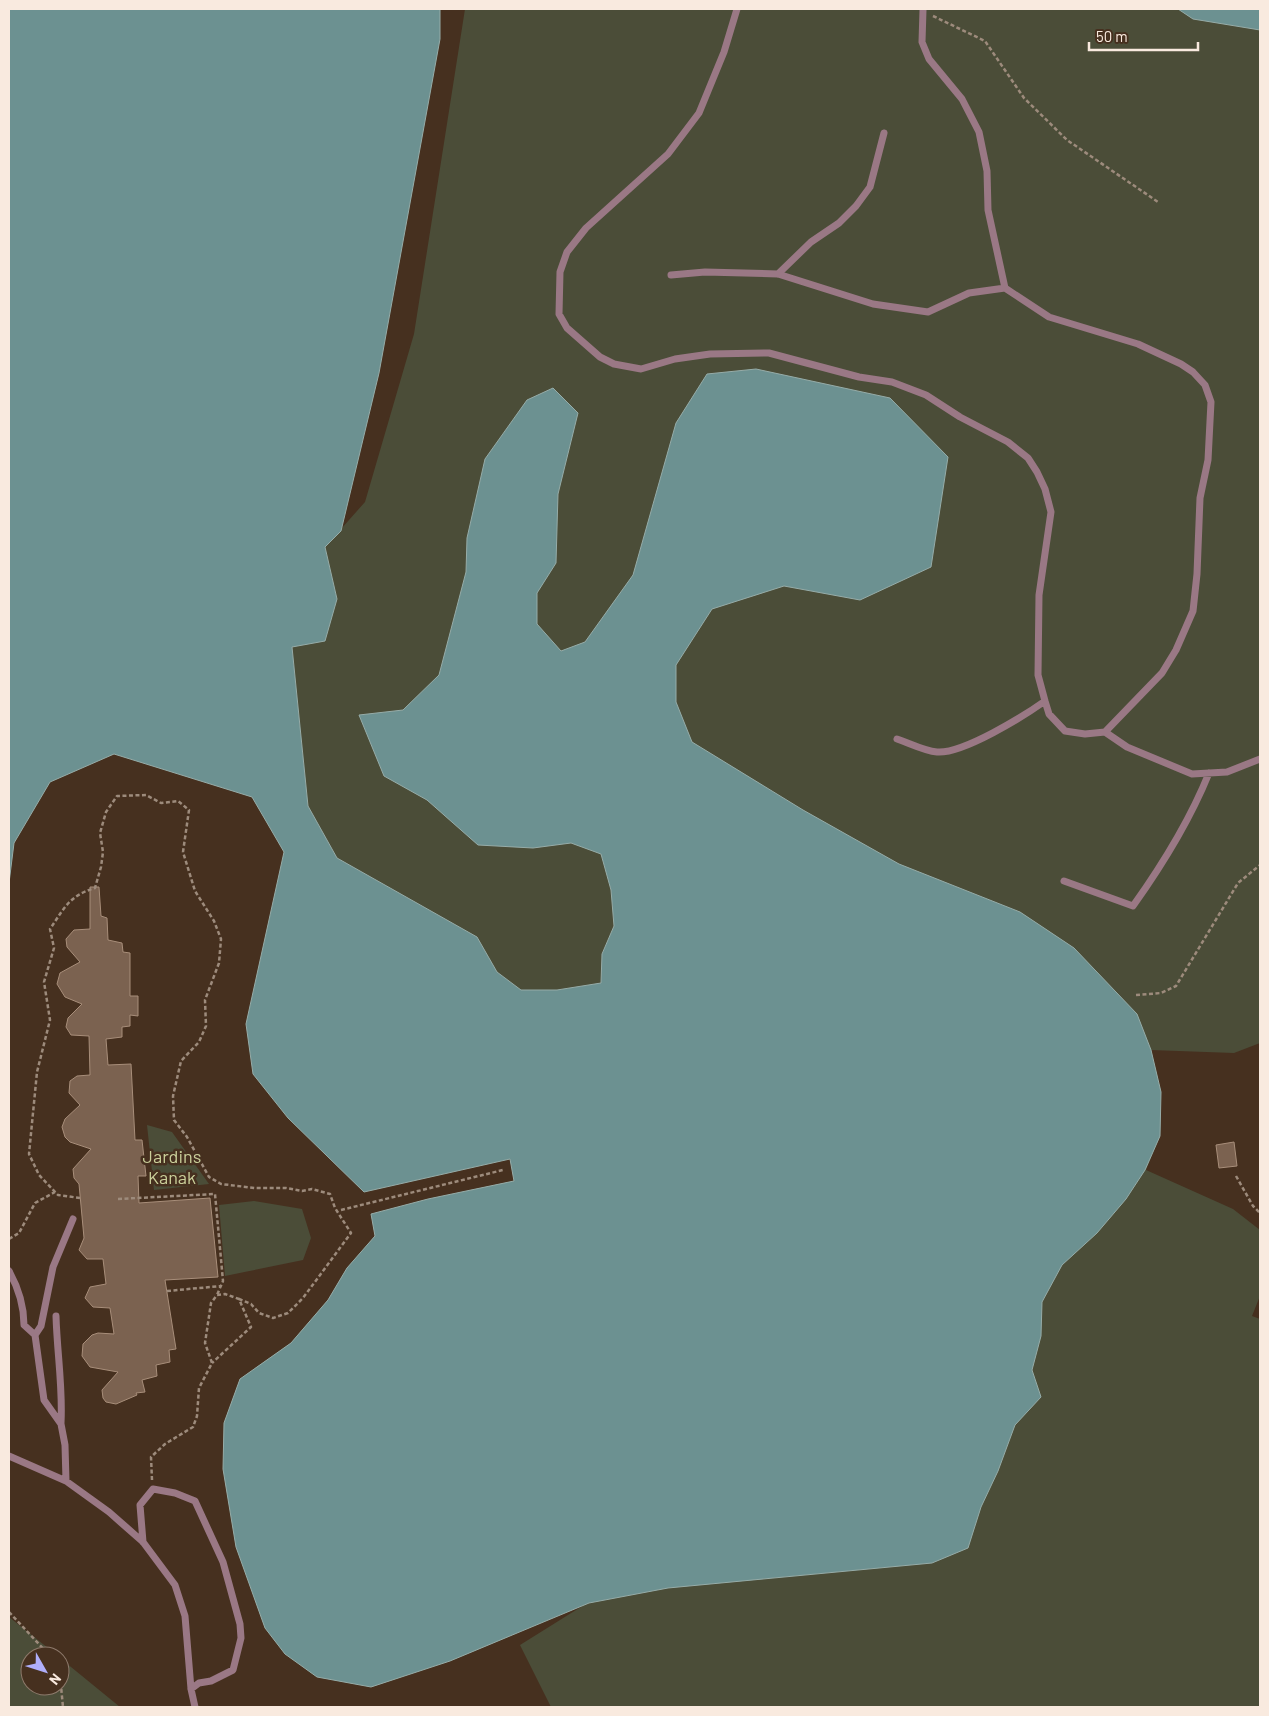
<svg xmlns="http://www.w3.org/2000/svg" width="1269" height="1716" font-family="Barlow,sans-serif">
  <rect width="100%" height="100%" fill="#46301f"/>
  <path fill="#4b4d38" d="M465 9H1260V1043L1234 1053 1151 1050 1161 1092 1160 1136 1146 1170 1233 1209 1260 1230V1296L1252 1316 1260 1319V1707H551L520 1645 584 1605 450 1661 371 1687 317 1677 285 1654 265 1628 236 1547 223 1469 224 1423 240 1379 291 1343 328 1300 347 1268 375 1236 371 1214 844 1539 602 855 611 890 614 926 602 954 601 984 557 990H521L497 972 476 937 337 858 308 806 292 646 337 599 325 547 365 502 414 334Z
    M147 1125 172 1132 209 1184 154 1190Z
    M254 1201 302 1209 311 1238 303 1260 225 1276 219 1205Z
    M9 1617 58 1656H30V1686H60V1658L120 1707H9Z"/>
  <path fill="#6c9191" stroke="#96aca8" d="M9 9H440V39L379 373 341 531 325 547 337 599 325 641 292 647 308 806 337 858 477 937 497 972 521 990H557L601 983 602 954 614 926 611 890 601 854 571 843 533 848 478 845 427 800 384 776 359 715 403 710 439 675 466 572 467 538 485 459 527 400 553 388 578 413 558 494 556 563 537 593V624L561 651 585 642 633 575 676 423 707 374 756 369 890 398 948 457 931 567 860 600 784 586 712 609 676 665V702L692 742 803 810 899 864 1020 912 1074 948 1137 1014 1151 1050 1161 1092 1160 1136 1145 1170 1126 1199 1097 1233 1062 1265 1042 1302 1041 1336 1032 1370 1041 1397 1015 1425 998 1471 981 1507 968 1548 932 1563 668 1588 589 1603 450 1661 371 1687 317 1677 285 1654 265 1628 236 1547 223 1469 224 1423 240 1379 291 1343 328 1300 347 1268 375 1236 371 1214 428 1199 514 1181 510 1159 364 1192 288 1118 253 1074 246 1024 284 852 252 797 114 754 50 782 14 843 9 883Z
    M1178 9H1260V30L1193 19Z"/>
  <path fill="#7b6250" stroke="#a88e7a" d="M90 887H99L101 916 107 918 108 940 122 943 123 952 130 953V996H138V1016L130 1015V1026L122 1027V1037L106 1039 108 1065 131 1064 135 1140H142L146 1176H138L139 1203 210 1198 218 1277 165 1280 176 1349 169 1350 170 1362 156 1365 157 1376 142 1380 145 1392 136 1393 137 1395 116 1404 106 1402 103 1398 102 1390 118 1372 90 1367 82 1356 83 1344 92 1335 98 1333 114 1334 110 1308 93 1307 85 1298 90 1287 106 1284 103 1259H87L79 1250 84 1238 79 1184 74 1178 73 1169 91 1149 70 1142 65 1137 62 1127 65 1119 80 1105 69 1093 70 1081 77 1076 90 1075 89 1036 71 1035 66 1027 68 1018 82 1004 65 997 57 984 60 973 80 962 67 947 66 939 74 930 90 929Z
    M1234 1142 1237 1166 1219 1168 1216 1145Z"/>
  <g fill="none" stroke-linecap="round" stroke-linejoin="round">
    <path stroke="#9d8b7c" stroke-width="2.5" stroke-dasharray="4 2.5" stroke-linecap="butt" d="M933 16 985 41 1024 98 1067 140 1158 202
      M1136 995 1161 993 1176 986 1238 883 1260 865
      M1236 1176 1253 1206 1260 1213
      M80 1198 58 1195 39 1175 29 1154 37 1072 50 1020 44 982 54 948 50 929C65 907 69 896 95 888L101 867 103 852 100 833 106 812 117 796 146 795 161 803 178 801 189 810 183 852 195 891 214 921 221 939 219 963 205 1000 206 1026 199 1042 181 1061 173 1096 174 1120 187 1137 209 1177 221 1184 255 1188H286L302 1191 312 1189 330 1194 335 1208 351 1233 303 1298 288 1313 273 1318 259 1313 251 1304 239 1299
      M118 1199 215 1194 223 1281 217 1295
      M341 1210 503 1170
      M9 1239 19 1233 35 1203 55 1192
      M167 1291 221 1286
      M152 1480 151 1457 165 1444 193 1427 197 1416 199 1388 212 1363 205 1343 211 1303 217 1295 225 1294 239 1299 251 1327 212 1363
      M9 1612 50 1656
      M60 1676 63 1707"/>
    <path stroke="#9a7885" stroke-width="7" d="M737 9 724 52 699 113 668 154 586 228 567 252 560 272 559 314 567 328 600 357 614 364 641 369 675 359 710 354 769 353 859 377 892 382 926 395 960 417 1008 442 1028 458 1037 472 1045 489 1051 512 1039 595 1038 675 1045 701 1049 714 1065 731 1085 734 1105 732 1162 673 1176 650 1193 611 1197 574 1200 498 1208 460 1211 402 1205 385 1193 372 1181 364 1138 344 1049 317 1005 288 988 210 987 171 979 132 962 99 929 59 922 42 923 10
      M778 274 811 242 839 223 856 206 870 187 884 133
      M671 275 705 272 778 274 873 304 928 312 969 293 1005 288
      M1105 732 1127 747 1192 774 1227 772 1260 759
      M897 739C909 743 924 751 937 752 963 754 1024 716 1045 701
      M1064 881 1133 906C1163 864 1190 820 1209 773
      M9 1271C19 1289 24 1305 24 1325L35 1335
      M56 1316C57 1352 63 1388 61 1423
      M9 1456 66 1481 109 1512 143 1542 175 1585 185 1616 191 1689 195 1707
      M66 1481 65 1445 61 1424 44 1400 35 1335 41 1326 53 1267 73 1219
      M143 1542 140 1505 153 1489 175 1493 195 1501 223 1562 240 1624 241 1638 233 1670 211 1681 199 1683 191 1689"/>
  </g>
  <g text-anchor="middle" stroke-width="5" stroke-linejoin="round" paint-order="stroke">
    <g font-size="18" fill="#cacf9a" stroke="#46301f">
      <text x="172" y="1163">Jardins<tspan x="172" dy="21">Kanak</tspan></text>
    </g>
  </g>
  <rect width="1269" height="1716" fill="none" stroke="#f9eadf" stroke-width="20"/>
  <g transform="translate(45 1671) rotate(129)"><circle r="24" fill="#46301f" stroke="#8e7a6c"/>
  <path d="M0-4L9 19L0 12L-9 19Z" fill="#afaefa"/>
  <text y="-8" font-size="14" font-weight="bold" text-anchor="middle" fill="#f9eadf">N</text>
  </g>
  <path d="M1089 42v8h109v-8" fill="none" stroke="#f9eadf" stroke-width="2.5"/>
  <text x="1096" y="42" font-size="15" fill="#f9eadf" stroke="#46301f" stroke-width="4" paint-order="stroke">50 m</text>
</svg>
